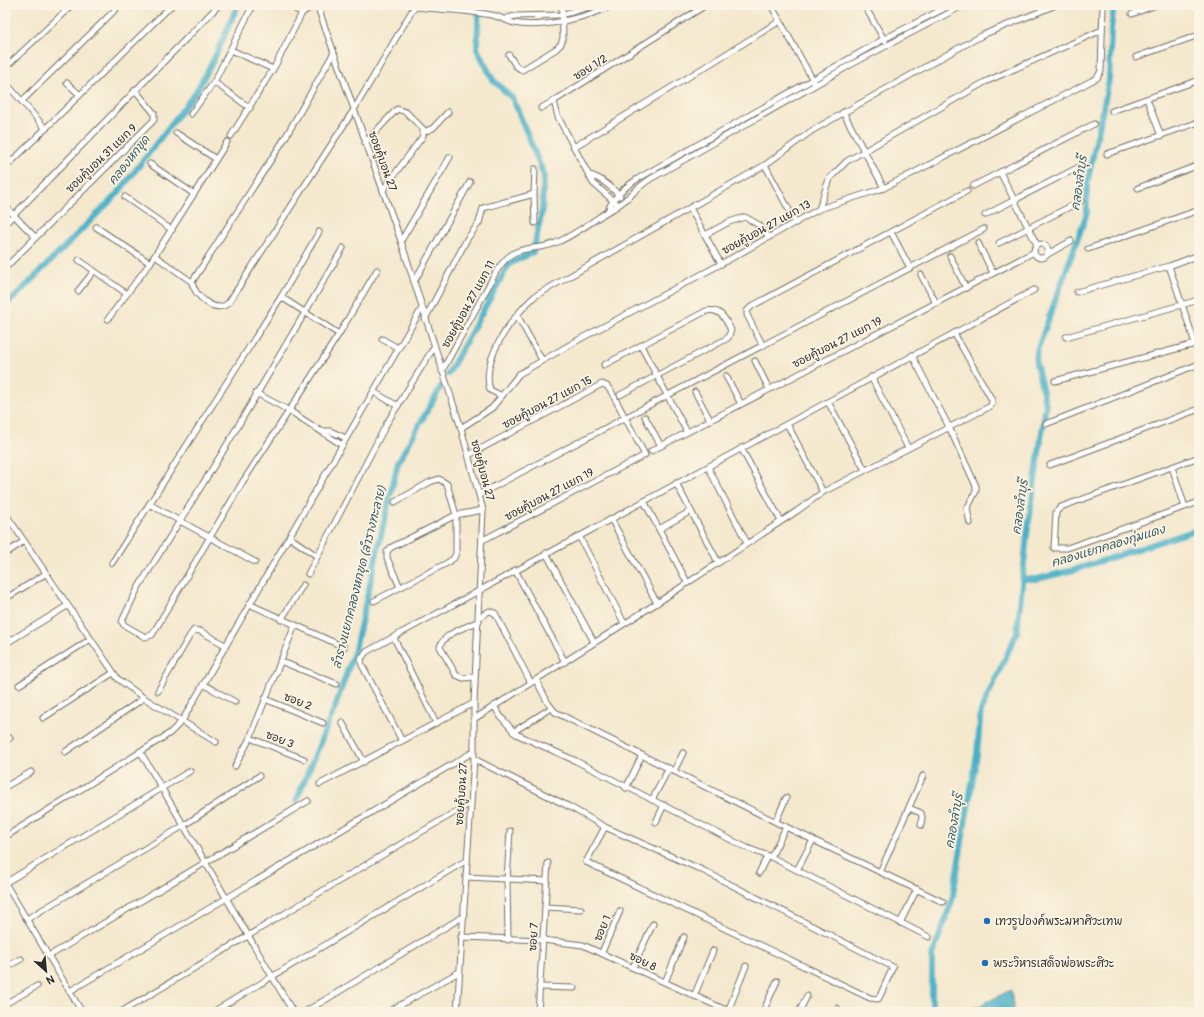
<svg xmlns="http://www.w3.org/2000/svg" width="1204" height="1017" viewBox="0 0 1204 1017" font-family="Pangolin,'Playpen Sans Thai',sans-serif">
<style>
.water{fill:#48b1c7;stroke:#3a6e79}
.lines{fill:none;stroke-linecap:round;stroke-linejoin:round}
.canal{stroke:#48b1c7;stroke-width:6}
.minor-casing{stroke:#716d64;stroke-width:7}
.minor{stroke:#fff;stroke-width:5}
.poi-dot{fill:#1f6fb2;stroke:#fcf5e5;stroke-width:1.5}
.labels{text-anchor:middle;stroke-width:3.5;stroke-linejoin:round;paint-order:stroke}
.street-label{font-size:11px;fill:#2b2b2b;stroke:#fcf5e5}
.poi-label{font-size:11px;fill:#2b2b2b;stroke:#fcf5e5;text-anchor:start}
.water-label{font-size:12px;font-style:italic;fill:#355a62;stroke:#fcf5e5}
</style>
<rect width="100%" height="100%" fill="#fcf5e5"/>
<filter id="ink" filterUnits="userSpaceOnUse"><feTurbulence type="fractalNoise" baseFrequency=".025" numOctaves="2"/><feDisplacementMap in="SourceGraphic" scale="8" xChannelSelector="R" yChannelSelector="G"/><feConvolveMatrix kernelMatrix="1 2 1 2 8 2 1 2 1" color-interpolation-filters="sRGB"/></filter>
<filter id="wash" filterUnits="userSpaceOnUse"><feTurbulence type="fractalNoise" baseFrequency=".012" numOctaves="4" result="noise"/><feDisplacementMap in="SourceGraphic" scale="16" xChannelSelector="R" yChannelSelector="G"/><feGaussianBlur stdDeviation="0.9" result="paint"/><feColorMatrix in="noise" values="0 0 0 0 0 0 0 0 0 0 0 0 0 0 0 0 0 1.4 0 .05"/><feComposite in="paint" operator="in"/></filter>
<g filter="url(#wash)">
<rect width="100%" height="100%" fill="#f4e8cd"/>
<path class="water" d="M 1011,990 L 1014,1012 L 966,1012 Z"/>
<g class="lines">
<g class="canal">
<path d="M 5,305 L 15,297 L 118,193 L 196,92 L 213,61 L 238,5"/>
<path d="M 448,374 L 509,264 L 533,252 L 542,211 L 544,175 L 513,99 L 493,80 L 477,49 L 479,5"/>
<path d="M 1022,579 L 1037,579 L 1074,570 L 1199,529"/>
<path d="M 296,801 L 335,707 L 355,649 L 398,462 L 442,385"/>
<path d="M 932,1012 L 932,956 L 952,901 L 977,754 L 981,710 L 1017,633 L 1027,535 L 1046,405 L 1036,363 L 1037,351 L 1087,213 L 1087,184 L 1109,80 L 1111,29 L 1114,5"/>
</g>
</g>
</g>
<g filter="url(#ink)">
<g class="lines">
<g class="minor-casing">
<g id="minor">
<path d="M 288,5 L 302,13"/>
<path d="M 317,5 L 401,241 L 461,428 L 483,510 L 474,703 L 474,759 L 457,1012"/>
<path d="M 771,5 L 814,82"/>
<path d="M 864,5 L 885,41"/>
<path d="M 318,9 L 325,5"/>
<path d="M 1132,14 L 1156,5"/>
<path d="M 507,18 L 516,16 L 561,15 L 595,5"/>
<path d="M 231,50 L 273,69"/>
<path d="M 333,54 L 285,138 L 192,282 C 194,296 217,316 229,302 L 355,108 L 413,9 L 417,7 C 442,10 467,10 491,15 C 499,16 506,21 514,23 C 541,29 589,17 613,5"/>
<path d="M 509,55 L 516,66 L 522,70 L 556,49 L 561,44 L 563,38 L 562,5"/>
<path d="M 1136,57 L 1199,35"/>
<path d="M 5,68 L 72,5"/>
<path d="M 5,82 L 46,129"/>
<path d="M 214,82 L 250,108"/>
<path d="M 67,83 L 80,95"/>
<path d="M 1147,99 L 1161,136"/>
<path d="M 22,101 L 120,5"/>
<path d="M 541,108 L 554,101"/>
<path d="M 1112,111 L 1199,80"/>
<path d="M 843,112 L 884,188"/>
<path d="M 191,114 L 214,82 L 253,5"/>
<path d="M 424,132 L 433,128 L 448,112"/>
<path d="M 176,133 L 216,159"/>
<path d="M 231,136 L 275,66 L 302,13 L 314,5"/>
<path d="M 365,143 L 397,109 L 406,112 L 423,129 L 423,136 L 383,190"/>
<path d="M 574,147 L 780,21"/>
<path d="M 1107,154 L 1199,122"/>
<path d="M 150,164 L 194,194"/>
<path d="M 765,165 L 796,223"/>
<path d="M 5,168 L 172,5"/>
<path d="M 1000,172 L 1037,245"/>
<path d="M 589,175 C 602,178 611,187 620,196"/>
<path d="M 973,186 L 1094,124"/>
<path d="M 1138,188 L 1199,165"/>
<path d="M 534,194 L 535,169"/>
<path d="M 125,197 L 172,230"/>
<path d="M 616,203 L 593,183 L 558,117 L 554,101 L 706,5"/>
<path d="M 5,206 L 35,237"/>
<path d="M 690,208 L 721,264"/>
<path d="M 819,209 L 829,179 L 847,161 L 985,82 L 1102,30"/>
<path d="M 608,211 C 612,197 628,185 639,178 L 884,39 L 951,5"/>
<path d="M 985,215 L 1085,164"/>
<path d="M 5,224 L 219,5"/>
<path d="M 96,227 L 150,263"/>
<path d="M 891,232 L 910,268"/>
<path d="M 705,235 L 729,222 L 745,217 L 759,225 L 769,237"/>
<path d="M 401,241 L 450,157"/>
<path d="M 978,243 L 993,273"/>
<path d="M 999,243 L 1081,201"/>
<circle cx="1041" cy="251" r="7"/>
<path d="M 343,248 L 222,453 L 138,588 L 123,619 L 122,622 L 124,625 L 145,637 L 152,635 L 242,483 L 339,334 L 377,270"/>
<path d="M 1088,249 L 1199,210"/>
<path d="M 1048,254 L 1071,241"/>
<path d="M 155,256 L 192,282"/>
<path d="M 950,256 L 966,288"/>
<path d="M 79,260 L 127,294"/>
<path d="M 1169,266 L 1195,343"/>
<path d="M 5,268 L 154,120 L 154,113 L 135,90"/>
<path d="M 921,275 L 936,303"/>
<path d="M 414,282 L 470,182"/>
<path d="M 78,291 L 94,271"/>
<path d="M 1077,292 L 1169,266 L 1199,255"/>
<path d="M 281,297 L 339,334"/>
<path d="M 517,315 L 542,360"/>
<path d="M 108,319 L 150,263 L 227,142"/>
<path d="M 425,319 L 467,239 L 479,223 L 483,208 L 534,194 L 535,223"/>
<path d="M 1066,337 L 1199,300"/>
<path d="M 382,339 L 398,348"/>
<path d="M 641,346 L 687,432"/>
<path d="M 763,346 L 747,315 L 747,311 L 752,306 L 967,191"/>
<path d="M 912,355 L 949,427 L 976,486 L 976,491 L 967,509 L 970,523"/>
<path d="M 755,361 L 769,389"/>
<path d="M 604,365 L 706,311 C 721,308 725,319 731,330 L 728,338 L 620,395"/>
<path d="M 442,371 L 496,272 C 517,238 533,255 560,241 C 577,233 593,221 608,211 C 623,206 637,186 652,178 L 852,64 L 964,5"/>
<path d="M 726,376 L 741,404"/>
<path d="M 871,377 L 908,448"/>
<path d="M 1055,381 L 1199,343"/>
<path d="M 374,392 L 398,406"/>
<path d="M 695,392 L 710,420"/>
<path d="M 256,393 L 290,411 L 342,445"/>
<path d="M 502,396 L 490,390 C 480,359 513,316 535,296 L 765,165 L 813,130 L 957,49 L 985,34 L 1056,5"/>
<path d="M 828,402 L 865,470"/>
<path d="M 645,417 L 661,446"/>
<path d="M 787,424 L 823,492"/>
<path d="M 1046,424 L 1199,364"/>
<path d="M 461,428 L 492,408 L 519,374 L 580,339 L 721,264 L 819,209 L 884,188 L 1097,78 L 1101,71 L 1103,5"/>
<path d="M 322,431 L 330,431 L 346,438"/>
<path d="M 741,448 L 781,521"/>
<path d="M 651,451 L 1034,252"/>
<path d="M 469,455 L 602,384 L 607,386 L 612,393 L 645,455 L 483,540"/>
<path d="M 1199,457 L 1061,507 L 1056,512 L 1054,548 L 1067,548 L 1199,502"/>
<path d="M 1050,465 L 1199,409"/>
<path d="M 708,467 L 747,543"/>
<path d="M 1172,467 L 1185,507"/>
<path d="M 676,483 L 718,562"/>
<path d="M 480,494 L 984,229"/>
<path d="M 644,501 L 687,582"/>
<path d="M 149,504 L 255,562"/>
<path d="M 5,513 L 118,679 L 144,698 L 216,742"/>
<path d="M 611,519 L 657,603"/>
<path d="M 659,529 L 691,511"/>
<path d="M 579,536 L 624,623"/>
<path d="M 289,537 L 317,556"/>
<path d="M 546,553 L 594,642"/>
<path d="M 5,554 L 24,541"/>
<path d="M 112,563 L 281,297 L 319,232"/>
<path d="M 515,570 L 565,662"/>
<path d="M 308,574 L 387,423 L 434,347"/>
<path d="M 400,587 L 387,558 L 387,552 L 390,548 L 456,515 L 483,510"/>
<path d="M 5,599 L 45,574"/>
<path d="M 374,601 L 447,563 L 454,558 L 456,553 L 456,515 L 447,484 L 439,479 L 430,482 L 395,502"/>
<path d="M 249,604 L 344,647"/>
<path d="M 479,618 L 489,611 L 495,613 L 531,683"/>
<path d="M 281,620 L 303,585"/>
<path d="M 394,638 L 436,723"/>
<path d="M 5,644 L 67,606"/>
<path d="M 280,661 L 337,684"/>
<path d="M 475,677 L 463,678 L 456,675 L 440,647 C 443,633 467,627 479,621"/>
<path d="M 536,680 L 548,703 L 555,712 L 786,827 L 943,902"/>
<path d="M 203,684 L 235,702"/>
<path d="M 19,685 L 89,640"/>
<path d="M 158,691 L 189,637 L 194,630 L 200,631 L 225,645"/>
<path d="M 265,699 L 323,723"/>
<path d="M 494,706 L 501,717 L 516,734 L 576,761 L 747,848 L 771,857 L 929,937"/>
<path d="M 43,718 L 113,673"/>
<path d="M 474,719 L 657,603 L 797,511 L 823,492 L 989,407 L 992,404 L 992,400 L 954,333"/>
<path d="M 342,722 L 364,762"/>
<path d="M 513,732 L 551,708"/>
<path d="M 250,738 L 304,759"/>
<path d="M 5,741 L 10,738"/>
<path d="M 402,741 L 362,665 L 361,659 L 366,652 L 1034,290"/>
<path d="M 140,751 L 293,1012"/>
<path d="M 65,752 L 144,698"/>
<path d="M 474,759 L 570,807 L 605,827 L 702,870 L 893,967 L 880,996 L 878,999 L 870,998 L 586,862 L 605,827"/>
<path d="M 235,766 L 250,738 L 295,625"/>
<path d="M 674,771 L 683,753"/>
<path d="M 320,784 L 474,703"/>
<path d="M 5,787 L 31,772"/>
<path d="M 626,788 L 642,755"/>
<path d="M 652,800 L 669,768"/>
<path d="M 909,808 L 921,813 L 922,817 L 921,825"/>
<path d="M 776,821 L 786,798"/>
<path d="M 656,822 L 664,805"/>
<path d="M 5,837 L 161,739 L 170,733 L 182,721 L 422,308"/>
<path d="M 771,857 L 786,827"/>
<path d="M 797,870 L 813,840"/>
<path d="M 880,872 L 923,776"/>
<path d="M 759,873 L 767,856"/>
<path d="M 466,877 L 547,881"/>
<path d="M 5,883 L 190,771"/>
<path d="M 5,883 L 82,1012"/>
<path d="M 545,907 L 581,909"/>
<path d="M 27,919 L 183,826 L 259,776"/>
<path d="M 900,923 L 917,889"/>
<path d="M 461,937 L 543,940 L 583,945 L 730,1012"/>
<path d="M 508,940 L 507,880 L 510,831"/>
<path d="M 602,952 L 620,911"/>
<path d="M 49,956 L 308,801"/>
<path d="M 633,967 L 653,924"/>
<path d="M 5,968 L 21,959"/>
<path d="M 665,982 L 684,937"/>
<path d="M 539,987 L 574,988"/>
<path d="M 70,991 L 473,752"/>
<path d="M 694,996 L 713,951"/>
<path d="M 5,1004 L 37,986"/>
<path d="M 728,1011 L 746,966"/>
<path d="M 121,1012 C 237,943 352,872 469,804"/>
<path d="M 213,1012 L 467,860"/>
<path d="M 305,1012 L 464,916"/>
<path d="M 388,1012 L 459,972"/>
<path d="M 538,1012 L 548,863"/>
<path d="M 763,1012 L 777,981"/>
<path d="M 799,1012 L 807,996"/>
<path d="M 835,1012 L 837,1008"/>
</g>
</g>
<use href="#minor" class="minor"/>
</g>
</g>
<g class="poi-dot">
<circle cx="987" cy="921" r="4"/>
<circle cx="985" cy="963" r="4"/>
</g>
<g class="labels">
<g class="street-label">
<text transform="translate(590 67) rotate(-32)" y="4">ซอย 1/2</text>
<text transform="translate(101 158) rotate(-44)" y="4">ซอยคู้บอน 31 แยก 9</text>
<text transform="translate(383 161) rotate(70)" y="4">ซอยคู้บอน 27</text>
<text transform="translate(766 227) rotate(-29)" y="4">ซอยคู้บอน 27 แยก 13</text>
<text transform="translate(468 304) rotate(-61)" y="4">ซอยคู้บอน 27 แยก 11</text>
<text transform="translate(837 342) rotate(-27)" y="4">ซอยคู้บอน 27 แยก 19</text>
<text transform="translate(547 402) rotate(-28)" y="4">ซอยคู้บอน 27 แยก 15</text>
<text transform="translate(483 470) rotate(75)" y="4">ซอยคู้บอน 27</text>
<text transform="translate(549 494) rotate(-28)" y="4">ซอยคู้บอน 27 แยก 19</text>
<text transform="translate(298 701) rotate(22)" y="4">ซอย 2</text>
<text transform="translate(280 739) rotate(22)" y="4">ซอย 3</text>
<text transform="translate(461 794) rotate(-86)" y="4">ซอยคู้บอน 27</text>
<text transform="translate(602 928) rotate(-66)" y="4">ซอย 1</text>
<text transform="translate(533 937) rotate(-86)" y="4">ซอย 7</text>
<text transform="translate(643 961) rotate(26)" y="4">ซอย 8</text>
</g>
<g class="poi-label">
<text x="995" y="925">เทวรูปองค์พระมหาศิวะเทพ</text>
<text x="993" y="967">พระวิหารเสด็จพ่อพระศิวะ</text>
</g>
<g class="water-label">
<text transform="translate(129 160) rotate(-52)" y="4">คลองหกขุด</text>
<text transform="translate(1079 183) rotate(-82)" y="4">คลองลำบุรี</text>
<text transform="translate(1020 507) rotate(-82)" y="4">คลองลำบุรี</text>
<text transform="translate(1108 546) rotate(-17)" y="4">คลองแยกคลองกุ่มแดง</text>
<text transform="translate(359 577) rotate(-76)" y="4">ลำรางแยกคลองหกขุด (ลำรางทะลาย)</text>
<text transform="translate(954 821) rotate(-80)" y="4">คลองลำบุรี</text>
</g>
</g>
<rect width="1204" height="1017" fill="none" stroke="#fcf5e5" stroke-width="20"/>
<g transform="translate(46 971) rotate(153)" stroke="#fcf5e5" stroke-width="3" paint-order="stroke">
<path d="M0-3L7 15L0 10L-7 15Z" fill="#2b2b2b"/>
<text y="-6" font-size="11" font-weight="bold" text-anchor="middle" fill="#2b2b2b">N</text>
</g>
</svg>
